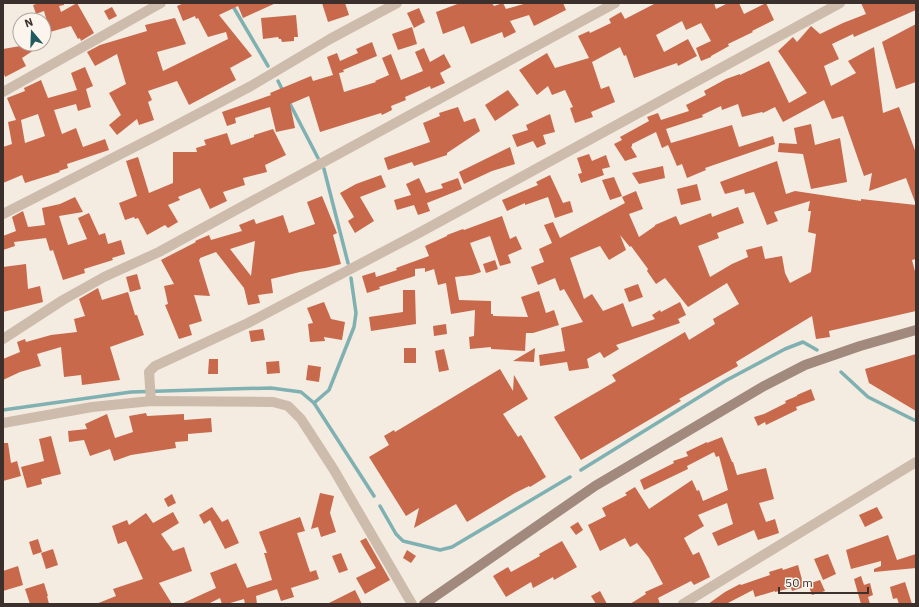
<svg xmlns="http://www.w3.org/2000/svg" width="919" height="607" viewBox="0 0 919 607" font-family="'IBM Plex Sans',sans-serif">
<style>
.lines{fill:none;stroke-linecap:round;stroke-linejoin:round}
.stream{stroke:#7fb0b2;stroke-width:3.5}
.building{fill:#c8694b;fill-rule:evenodd}
.street{stroke:#cdbbac;stroke-width:10}
.secondary{stroke:#a18a7d;stroke-width:10}
</style>
<rect width="100%" height="100%" fill="#f4ebe1"/>
<g class="lines">
<g class="stream">
<path d="M 231,3 L 268,66"/>
<path d="M 278,81 L 283,91"/>
<path d="M 288,100 L 318,158"/>
<path d="M 324,169 L 348,263"/>
<path d="M 841,372 L 868,397 L 916,421"/>
<path d="M 314,403 L 329,390 L 354,327 L 356,313 L 351,278"/>
<path d="M 3,410 L 131,392 L 228,389 L 271,388 L 301,392 L 314,403 L 374,496"/>
<path d="M 581,470 L 725,381 L 785,349 L 803,342 L 817,350"/>
<path d="M 380,506 L 396,534 L 403,541 L 440,550 L 452,547 L 570,477"/>
</g>
</g>
<g class="building">
<path d="M 39,3 L 64,3 L 64,5 L 59,6 L 61,12 L 77,3 L 94,33 L 81,41 L 80,38 L 78,39 L 71,26 L 50,32 L 44,11 L 36,14 L 33,5 Z"/>
<path d="M 184,3 L 276,3 L 243,18 L 238,6 L 219,15 L 252,56 L 230,68 L 236,80 L 189,105 L 177,81 L 148,91 L 152,100 L 148,102 L 154,120 L 139,125 L 137,119 L 117,135 L 109,125 L 121,115 L 109,93 L 126,84 L 117,54 L 95,66 L 87,52 L 100,45 L 147,31 L 145,25 L 175,18 L 186,44 L 157,52 L 163,71 L 228,39 L 226,32 L 208,37 L 198,18 L 196,19 L 195,16 L 183,21 L 177,6 Z"/>
<path d="M 322,3 L 345,3 L 349,15 L 328,22 Z"/>
<path d="M 460,3 L 492,3 L 494,6 L 503,3 L 506,9 L 527,3 L 563,3 L 566,10 L 534,26 L 529,15 L 510,21 L 516,32 L 504,38 L 502,32 L 471,44 L 464,26 L 443,34 L 436,12 Z"/>
<path d="M 656,3 L 714,3 L 716,9 L 728,3 L 739,3 L 744,14 L 766,3 L 774,20 L 752,31 L 753,32 L 728,44 L 729,46 L 711,56 L 711,57 L 701,61 L 696,48 L 711,41 L 701,23 L 686,30 L 682,21 L 656,35 L 664,52 L 688,39 L 697,56 L 678,66 L 677,63 L 634,78 L 626,55 L 624,56 L 620,47 L 592,62 L 601,89 L 609,86 L 615,102 L 591,112 L 593,117 L 575,123 L 570,108 L 573,107 L 565,90 L 552,95 L 548,86 L 537,95 L 519,70 L 547,53 L 555,68 L 589,58 L 578,36 L 589,31 L 590,33 L 611,23 L 609,19 L 621,12 L 625,19 Z"/>
<path d="M 861,3 L 916,3 L 916,10 L 854,37 L 853,34 L 832,44 L 839,59 L 824,66 L 831,86 L 856,73 L 848,61 L 874,47 L 883,113 L 899,107 L 916,153 L 916,202 L 915,202 L 906,178 L 869,191 L 872,173 L 864,176 L 843,116 L 832,119 L 824,100 L 783,122 L 775,107 L 763,113 L 762,112 L 742,117 L 738,104 L 722,110 L 721,106 L 702,115 L 703,117 L 666,129 L 671,143 L 732,125 L 739,147 L 773,136 L 775,144 L 705,168 L 706,170 L 687,178 L 682,164 L 677,166 L 668,145 L 662,148 L 656,132 L 632,144 L 632,146 L 631,147 L 637,157 L 625,161 L 614,144 L 622,140 L 620,137 L 649,121 L 647,117 L 658,113 L 661,120 L 689,111 L 686,105 L 706,95 L 704,91 L 726,79 L 740,74 L 740,75 L 769,61 L 789,103 L 807,93 L 778,51 L 793,37 L 797,42 L 811,26 L 820,34 L 843,23 L 866,14 Z"/>
<path d="M 112,7 L 117,16 L 109,20 L 104,11 Z"/>
<path d="M 419,8 L 425,22 L 414,28 L 407,13 Z"/>
<path d="M 296,15 L 298,37 L 294,37 L 294,41 L 282,42 L 281,39 L 279,39 L 278,37 L 263,39 L 261,18 Z"/>
<path d="M 916,24 L 916,82 L 896,89 L 882,42 Z"/>
<path d="M 412,27 L 417,44 L 398,50 L 392,34 Z"/>
<path d="M 372,42 L 377,56 L 343,70 L 344,72 L 339,73 L 344,92 L 376,82 L 375,81 L 389,75 L 382,58 L 391,54 L 401,80 L 423,71 L 415,52 L 424,48 L 430,62 L 444,54 L 451,67 L 440,73 L 445,83 L 431,89 L 430,86 L 405,97 L 406,100 L 391,106 L 392,110 L 382,115 L 381,113 L 320,132 L 309,96 L 290,104 L 295,128 L 276,132 L 270,107 L 235,118 L 236,123 L 227,126 L 222,112 L 271,95 L 270,93 L 311,76 L 313,81 L 333,75 L 327,57 L 337,53 L 340,61 L 358,53 L 356,49 Z"/>
<path d="M 32,44 L 43,44 L 22,58 L 26,66 L 5,77 L 3,71 L 3,49 Z"/>
<path d="M 85,67 L 93,86 L 86,89 L 91,107 L 78,111 L 76,104 L 54,110 L 62,134 L 76,128 L 83,147 L 105,139 L 109,150 L 67,164 L 68,168 L 59,171 L 60,172 L 25,183 L 22,175 L 3,183 L 3,147 L 12,144 L 8,122 L 16,120 L 7,98 L 25,91 L 24,88 L 41,80 L 48,98 L 77,90 L 71,73 ZM 38,114 L 45,136 L 25,143 L 21,120 Z"/>
<path d="M 508,90 L 519,105 L 495,121 L 485,105 Z"/>
<path d="M 458,107 L 464,122 L 475,118 L 480,131 L 447,153 L 447,155 L 414,166 L 412,162 L 388,170 L 384,158 L 430,142 L 423,123 L 440,116 L 439,113 Z"/>
<path d="M 550,114 L 555,132 L 543,135 L 546,144 L 537,148 L 533,141 L 517,147 L 512,135 L 528,130 L 526,125 Z"/>
<path d="M 811,124 L 815,145 L 840,138 L 847,182 L 811,189 L 803,154 L 778,152 L 779,143 L 797,144 L 794,128 Z"/>
<path d="M 273,129 L 286,155 L 265,165 L 267,172 L 243,178 L 245,185 L 223,192 L 227,201 L 210,209 L 200,188 L 178,197 L 180,200 L 168,205 L 178,222 L 168,228 L 165,225 L 147,235 L 138,218 L 135,219 L 134,217 L 125,220 L 119,203 L 137,196 L 126,161 L 138,157 L 149,193 L 173,183 L 173,152 L 197,152 L 196,148 L 206,145 L 204,140 L 227,133 L 231,145 L 254,137 L 254,135 Z"/>
<path d="M 510,147 L 515,164 L 492,171 L 464,184 L 459,172 Z"/>
<path d="M 589,154 L 592,161 L 606,155 L 610,167 L 602,169 L 604,175 L 581,183 L 578,174 L 582,173 L 577,158 Z"/>
<path d="M 777,161 L 786,194 L 795,191 L 861,201 L 861,199 L 916,205 L 916,259 L 912,260 L 916,275 L 916,311 L 829,331 L 830,337 L 816,339 L 812,316 L 736,362 L 738,366 L 679,399 L 681,401 L 581,460 L 554,417 L 616,381 L 612,375 L 685,332 L 689,340 L 715,324 L 713,319 L 739,304 L 727,283 L 688,307 L 665,278 L 656,284 L 647,271 L 648,269 L 631,246 L 630,247 L 620,235 L 626,250 L 609,260 L 600,246 L 570,258 L 584,299 L 592,294 L 603,311 L 623,303 L 632,327 L 655,319 L 652,315 L 660,310 L 661,312 L 680,302 L 686,315 L 678,319 L 680,323 L 616,345 L 619,349 L 604,358 L 600,352 L 587,359 L 589,368 L 569,371 L 567,362 L 540,366 L 539,355 L 565,351 L 561,328 L 583,322 L 564,289 L 560,291 L 555,278 L 538,285 L 531,267 L 544,262 L 539,249 L 552,243 L 544,225 L 553,222 L 560,238 L 625,203 L 622,197 L 636,191 L 643,209 L 629,214 L 639,237 L 655,226 L 655,225 L 676,216 L 680,225 L 711,213 L 712,217 L 738,207 L 744,223 L 717,233 L 719,238 L 698,246 L 710,277 L 732,264 L 748,257 L 746,250 L 762,246 L 765,259 L 782,256 L 785,273 L 790,283 L 811,272 L 816,234 L 808,232 L 811,211 L 808,211 L 810,201 L 774,212 L 778,221 L 767,225 L 754,192 L 745,194 L 744,189 L 725,194 L 720,182 Z"/>
<path d="M 663,166 L 665,178 L 639,184 L 632,173 Z"/>
<path d="M 381,175 L 386,187 L 360,197 L 374,221 L 355,233 L 348,221 L 354,217 L 340,193 L 356,184 Z"/>
<path d="M 550,175 L 563,203 L 570,201 L 573,212 L 555,218 L 548,197 L 525,205 L 525,203 L 507,211 L 502,200 L 538,185 L 536,182 Z"/>
<path d="M 614,177 L 622,196 L 610,200 L 602,180 Z"/>
<path d="M 419,178 L 426,193 L 443,188 L 441,184 L 458,178 L 462,189 L 427,203 L 430,211 L 418,215 L 414,205 L 397,210 L 394,200 L 411,195 L 406,184 Z"/>
<path d="M 697,184 L 701,200 L 681,205 L 677,189 Z"/>
<path d="M 322,196 L 337,233 L 333,235 L 341,264 L 325,268 L 300,272 L 271,279 L 273,293 L 258,295 L 260,303 L 248,305 L 244,288 L 216,252 L 200,258 L 200,259 L 199,260 L 210,296 L 194,295 L 202,321 L 189,325 L 192,335 L 179,339 L 165,305 L 168,304 L 164,286 L 174,284 L 161,260 L 196,242 L 195,241 L 209,235 L 211,240 L 242,231 L 239,225 L 254,219 L 256,224 L 283,215 L 289,233 L 315,224 L 307,202 ZM 255,241 L 251,276 L 230,249 Z"/>
<path d="M 75,197 L 83,212 L 59,216 L 68,245 L 87,239 L 78,218 L 89,213 L 99,235 L 105,233 L 108,244 L 121,240 L 125,254 L 112,258 L 113,260 L 84,269 L 85,273 L 63,280 L 53,250 L 50,251 L 46,238 L 14,242 L 15,246 L 3,250 L 3,236 L 16,231 L 12,217 L 23,211 L 28,227 L 45,225 L 42,208 L 60,204 Z"/>
<path d="M 502,216 L 510,239 L 516,236 L 522,249 L 508,255 L 511,263 L 500,266 L 490,236 L 470,243 L 481,272 L 472,275 L 455,277 L 459,300 L 491,301 L 491,314 L 493,314 L 493,316 L 528,317 L 521,297 L 539,291 L 546,313 L 554,310 L 559,325 L 533,333 L 526,333 L 525,351 L 491,349 L 491,347 L 470,349 L 469,337 L 474,336 L 475,310 L 451,314 L 446,283 L 438,285 L 434,269 L 425,272 L 425,268 L 415,269 L 415,276 L 379,287 L 380,289 L 367,293 L 362,276 L 375,272 L 376,277 L 397,270 L 396,268 L 429,256 L 425,246 L 447,236 L 447,235 L 463,229 L 464,230 Z"/>
<path d="M 495,260 L 498,269 L 486,273 L 483,264 Z"/>
<path d="M 26,264 L 28,289 L 40,286 L 43,302 L 3,312 L 3,267 Z"/>
<path d="M 137,274 L 141,289 L 130,292 L 126,277 Z"/>
<path d="M 638,284 L 643,297 L 629,302 L 624,289 Z"/>
<path d="M 98,288 L 102,300 L 128,292 L 135,315 L 137,315 L 144,335 L 110,347 L 120,380 L 82,385 L 81,375 L 64,377 L 61,347 L 37,354 L 41,366 L 20,372 L 3,380 L 3,359 L 20,352 L 17,342 L 25,339 L 26,342 L 51,335 L 77,332 L 74,319 L 85,316 L 79,299 Z"/>
<path d="M 403,290 L 415,290 L 416,324 L 371,331 L 369,317 L 403,312 Z"/>
<path d="M 324,302 L 331,319 L 345,322 L 342,340 L 324,337 L 325,341 L 310,342 L 308,324 L 313,323 L 307,308 Z"/>
<path d="M 446,324 L 447,334 L 434,336 L 433,326 Z"/>
<path d="M 263,329 L 265,340 L 251,342 L 249,331 Z"/>
<rect x="404" y="348" width="12" height="15"/>
<path d="M 535,348 L 534,362 L 513,361 Z"/>
<path d="M 444,349 L 449,370 L 439,372 L 435,351 Z"/>
<path d="M 916,354 L 916,411 L 869,383 L 865,369 Z"/>
<path d="M 209,359 L 218,359 L 218,374 L 208,374 Z"/>
<path d="M 279,361 L 280,373 L 267,374 L 266,362 Z"/>
<path d="M 308,365 L 321,367 L 319,382 L 306,380 Z"/>
<path d="M 500,369 L 513,391 L 514,375 L 528,399 L 503,414 L 518,437 L 521,435 L 546,477 L 530,487 L 529,486 L 515,493 L 467,522 L 456,504 L 414,528 L 419,508 L 406,516 L 369,457 L 389,445 L 384,436 L 394,430 L 395,432 Z"/>
<path d="M 811,389 L 815,400 L 796,407 L 797,410 L 766,425 L 765,422 L 758,426 L 754,417 L 764,414 L 786,403 L 785,401 L 797,396 L 797,395 Z"/>
<path d="M 146,413 L 147,416 L 184,414 L 184,420 L 211,418 L 212,432 L 188,434 L 188,441 L 175,442 L 176,448 L 131,455 L 114,461 L 110,449 L 90,456 L 84,440 L 69,442 L 68,431 L 87,429 L 85,424 L 107,414 L 115,438 L 133,432 L 129,416 Z"/>
<path d="M 51,436 L 61,474 L 41,479 L 42,484 L 27,488 L 21,467 L 44,461 L 39,439 Z"/>
<path d="M 722,437 L 732,462 L 733,462 L 737,475 L 766,468 L 774,499 L 759,503 L 766,522 L 775,519 L 779,533 L 758,540 L 754,530 L 718,546 L 712,533 L 733,524 L 727,503 L 698,515 L 704,526 L 684,538 L 693,555 L 699,552 L 710,577 L 694,585 L 691,581 L 658,598 L 660,604 L 630,604 L 646,594 L 645,592 L 663,584 L 649,558 L 637,543 L 630,547 L 625,538 L 600,551 L 588,525 L 606,516 L 602,508 L 627,495 L 625,493 L 635,487 L 649,509 L 692,480 L 697,491 L 699,490 L 703,501 L 728,490 L 719,456 L 716,457 L 714,452 L 687,466 L 688,469 L 644,490 L 640,480 L 674,463 L 673,461 L 688,456 L 686,452 L 707,442 L 707,443 Z"/>
<path d="M 3,443 L 8,443 L 11,463 L 17,461 L 21,476 L 3,481 Z"/>
<path d="M 320,493 L 334,496 L 330,513 L 336,532 L 321,537 L 318,527 L 311,529 Z"/>
<path d="M 172,494 L 176,503 L 168,507 L 164,499 Z"/>
<path d="M 212,507 L 222,522 L 228,519 L 239,543 L 225,549 L 210,520 L 204,524 L 199,515 Z"/>
<path d="M 877,507 L 883,518 L 865,527 L 859,515 Z"/>
<path d="M 173,512 L 179,523 L 161,534 L 173,551 L 184,547 L 192,571 L 159,583 L 172,604 L 96,604 L 116,596 L 113,589 L 143,579 L 126,541 L 118,544 L 112,526 L 127,520 L 129,525 L 146,513 L 153,523 Z"/>
<path d="M 300,517 L 305,531 L 297,533 L 310,572 L 316,570 L 319,579 L 291,588 L 294,597 L 281,601 L 277,589 L 256,596 L 257,604 L 245,604 L 244,599 L 227,604 L 222,604 L 220,598 L 208,604 L 181,604 L 216,588 L 210,573 L 236,563 L 247,588 L 272,580 L 264,553 L 267,553 L 259,532 Z"/>
<path d="M 578,522 L 583,530 L 576,535 L 570,527 Z"/>
<path d="M 888,535 L 897,560 L 916,554 L 916,568 L 874,572 L 874,569 L 881,566 L 881,561 L 851,569 L 846,550 Z"/>
<path d="M 366,538 L 390,580 L 365,594 L 356,578 L 376,568 L 360,541 Z"/>
<path d="M 38,539 L 42,552 L 33,555 L 29,542 Z"/>
<path d="M 562,541 L 577,567 L 554,580 L 553,577 L 533,588 L 531,582 L 506,597 L 493,576 L 508,567 L 511,572 L 540,556 L 539,554 Z"/>
<path d="M 53,549 L 58,565 L 46,569 L 41,553 Z"/>
<path d="M 407,550 L 416,556 L 411,563 L 403,558 Z"/>
<path d="M 341,553 L 348,570 L 339,573 L 332,556 Z"/>
<path d="M 828,554 L 836,574 L 823,580 L 814,559 Z"/>
<path d="M 798,565 L 804,587 L 792,591 L 791,588 L 775,592 L 775,591 L 755,597 L 753,590 L 726,604 L 708,604 L 725,592 L 740,584 L 741,585 L 770,575 L 769,572 L 782,568 L 783,570 Z"/>
<path d="M 18,566 L 23,585 L 3,591 L 3,571 Z"/>
<path d="M 861,576 L 864,585 L 870,583 L 873,595 L 868,597 L 870,604 L 861,604 L 854,579 Z"/>
<path d="M 820,580 L 825,591 L 812,595 L 808,584 Z"/>
<path d="M 905,582 L 912,604 L 899,604 L 897,598 L 893,599 L 890,587 Z"/>
<path d="M 44,583 L 48,596 L 47,596 L 49,604 L 30,604 L 25,589 Z"/>
<path d="M 355,590 L 362,604 L 327,604 Z"/>
<path d="M 600,591 L 607,604 L 596,604 L 591,596 Z"/>
</g>
<g class="lines">
<g class="street">
<path d="M 3,92 L 161,3"/>
<path d="M 3,214 L 156,136 L 251,86 L 330,39 L 397,3"/>
<path d="M 3,339 L 63,300 L 104,277 L 159,252 L 615,3"/>
<path d="M 151,401 L 149,372 L 155,366 L 248,323 L 417,234 L 840,3"/>
<path d="M 3,423 L 92,407 L 151,401 L 273,402 L 288,406 L 301,419 L 334,470 L 412,604"/>
<path d="M 683,604 L 916,462"/>
</g>
<path class="secondary" d="M 424,604 L 595,486 L 764,386 L 805,365 L 860,346 L 916,330"/>
</g>
<rect width="919" height="607" fill="none" stroke="#3b302b" stroke-width="8"/>
<g transform="translate(32 32) rotate(341)"><circle r="19" fill="#fbf5ee" stroke="#aea6a0"/>
<path d="M0-3L7 15L0 10L-7 15Z" fill="#1f5a5e"/>
<text y="-6" font-size="11" font-weight="bold" text-anchor="middle" fill="#3b302b">N</text>
</g>
<path d="M779 587v6h89v-6" fill="none" stroke="#3b302b" stroke-width="2"/>
<text x="785" y="587" font-size="12" fill="#3b302b" stroke="#fbf5ee" stroke-width="3" paint-order="stroke">50 m</text>
</svg>
